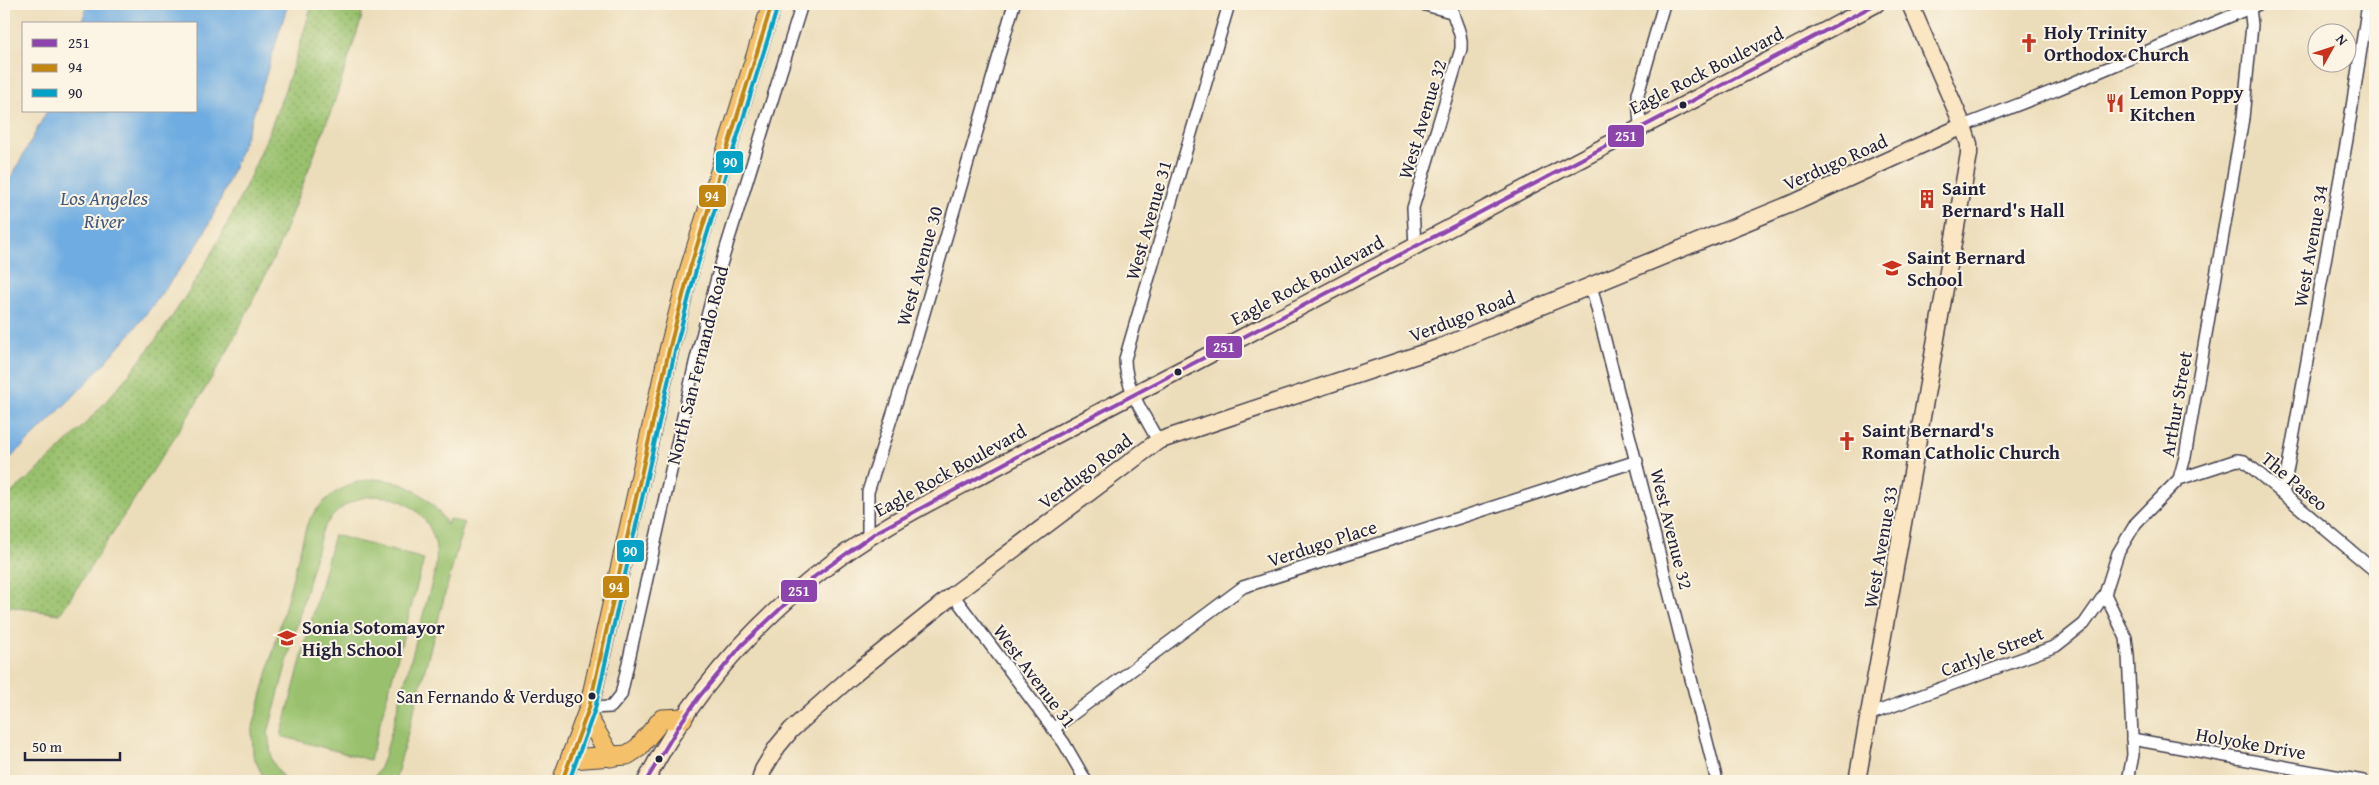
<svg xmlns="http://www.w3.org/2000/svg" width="2379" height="785" viewBox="0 0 2379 785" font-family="'Gentium Book Plus',serif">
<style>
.park{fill:url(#park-dots);stroke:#5e7254}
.pitch{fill:#99c16d;stroke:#5e7254}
.water{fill:#6eace1;stroke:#48678e}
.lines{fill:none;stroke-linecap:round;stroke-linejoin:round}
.street-casing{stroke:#403e4e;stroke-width:14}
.secondary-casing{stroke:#403e4e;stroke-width:19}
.primary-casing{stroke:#403e4e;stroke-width:21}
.street{stroke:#fff;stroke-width:11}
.secondary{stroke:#fbe6c3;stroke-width:16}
.primary{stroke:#f4c16a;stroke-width:19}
.bus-1-casing{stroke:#fcf5e5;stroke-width:8}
.bus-2-casing{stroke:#fcf5e5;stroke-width:8}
.bus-3-casing{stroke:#fcf5e5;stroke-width:8}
.bus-1{stroke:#8e44ad;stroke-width:4}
.bus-2{stroke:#c2850f;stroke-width:4}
.bus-3{stroke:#02a2c7;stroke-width:4}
.bus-dot{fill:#22223b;stroke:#fcf5e5;stroke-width:2}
.labels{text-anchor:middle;stroke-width:4;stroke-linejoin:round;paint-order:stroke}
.bus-label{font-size:18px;fill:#22223b;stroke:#fcf5e5;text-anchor:end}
.poi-label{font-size:19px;font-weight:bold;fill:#22223b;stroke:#fcf5e5;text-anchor:start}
.street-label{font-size:19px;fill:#22223b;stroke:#fcf5e5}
.water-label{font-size:20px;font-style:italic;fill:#40597d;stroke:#fcf5e5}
.line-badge{stroke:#fcf5e5;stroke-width:2}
.badge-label{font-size:14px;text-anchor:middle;font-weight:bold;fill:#fff}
</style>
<defs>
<pattern id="park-dots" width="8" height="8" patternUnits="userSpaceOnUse" patternTransform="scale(1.25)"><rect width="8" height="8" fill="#99c16d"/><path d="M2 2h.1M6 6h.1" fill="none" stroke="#7c9c5b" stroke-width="1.8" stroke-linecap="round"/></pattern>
</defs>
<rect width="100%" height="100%" fill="#fcf5e5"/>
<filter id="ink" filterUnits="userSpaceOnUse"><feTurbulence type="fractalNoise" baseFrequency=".02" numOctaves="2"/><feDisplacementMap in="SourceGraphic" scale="10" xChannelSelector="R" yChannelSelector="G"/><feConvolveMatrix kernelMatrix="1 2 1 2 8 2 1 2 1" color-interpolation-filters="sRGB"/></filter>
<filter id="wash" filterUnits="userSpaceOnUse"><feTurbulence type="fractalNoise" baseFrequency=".0096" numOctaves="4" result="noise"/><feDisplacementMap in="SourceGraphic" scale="20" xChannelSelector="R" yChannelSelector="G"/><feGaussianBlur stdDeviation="1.12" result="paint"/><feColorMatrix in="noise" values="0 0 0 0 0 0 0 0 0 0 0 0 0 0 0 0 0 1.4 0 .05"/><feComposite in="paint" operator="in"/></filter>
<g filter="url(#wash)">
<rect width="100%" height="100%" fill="#ecddba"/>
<path class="park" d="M 312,4 L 363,4 L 361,20 L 333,106 L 277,251 L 247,312 L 226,354 L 194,407 L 60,614 L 4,606 L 4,499 C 167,365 255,205 312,4 Z"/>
<g class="pitch">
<path d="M 373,479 C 406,480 431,496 447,525 L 449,519 L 464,523 L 395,781 L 371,781 L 378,772 L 385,755 L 435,571 C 449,499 358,466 322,531 L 268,733 L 272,761 L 285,781 L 265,781 L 253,755 L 252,731 L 307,524 C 322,498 343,483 373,479 Z"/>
<path d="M 334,535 L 424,559 L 370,760 L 281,736 Z"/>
</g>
<path class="water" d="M 88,4 L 288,4 C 263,83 241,165 201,239 C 193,253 182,266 172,279 C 124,348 65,406 4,464 L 4,191 L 47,111 L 196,111 L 196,24 L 81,24 Z"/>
</g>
<g filter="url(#ink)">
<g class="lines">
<g class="street-casing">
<g id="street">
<path d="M 1422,4 L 1451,12"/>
<path d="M 1640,126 L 1638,94 L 1664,4"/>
<path d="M 1963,126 L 2056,90 L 2259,4"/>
<path d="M 1415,245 L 1413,208 L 1461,49 C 1463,29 1451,20 1452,4"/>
<path d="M 1591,285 L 1717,781"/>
<path d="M 1158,441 C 1145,416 1125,388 1125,359 L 1229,4"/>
<path d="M 2179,479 L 2237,460 L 2244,461 L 2375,571"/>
<path d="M 2283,494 L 2347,139 L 2368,4"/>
<path d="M 868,538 L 868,492 L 917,337 L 1014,4"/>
<path d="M 953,595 L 1064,743 L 1086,781"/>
<path d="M 589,708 L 611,707 L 621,695 L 695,363 L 718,274 L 802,4"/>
<path d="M 1871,714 L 2056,646 L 2084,624 L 2105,594"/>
<path d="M 1053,729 L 1243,587 L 1637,461"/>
<path d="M 2132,739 L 2363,781"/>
<path d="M 2128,781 L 2133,755 L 2128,655 L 2126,638 L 2105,594 L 2118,553 L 2136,523 L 2179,479 L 2185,457 L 2243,118 L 2252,25 L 2250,7"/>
</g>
</g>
<g class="secondary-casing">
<g id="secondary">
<path d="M 646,781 C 686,702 746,633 814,577 C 866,534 926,504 985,473 C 1052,437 1120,401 1188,366 C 1417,245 1647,124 1876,4"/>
<path d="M 760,781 L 763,770 L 777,747 L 791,730 L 852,676 L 953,595 L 1158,441 L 1441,347 L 1798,201 L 1963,126"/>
<path d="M 1857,781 L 1969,154 L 1969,144 L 1963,126 L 1910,4"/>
</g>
</g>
<g class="primary-casing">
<g id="primary">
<path d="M 587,716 L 611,757"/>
<path d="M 571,759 L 627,755 L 638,748 L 662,719 L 683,718"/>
<path d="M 562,781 L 589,708 L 669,350 L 690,268 L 772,4"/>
</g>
</g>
<use href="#street" class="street"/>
<use href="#secondary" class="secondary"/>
<use href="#primary" class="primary"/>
<g class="bus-1-casing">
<path id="bus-1" d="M 646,781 L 680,724 L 699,697 L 742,645 L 814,577 L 875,533 L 1061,433 L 1876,4"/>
</g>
<g class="bus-2-casing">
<path id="bus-2" d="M 562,781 L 589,708 L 669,350 L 690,268 L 772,4"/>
</g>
<g class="bus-3-casing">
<path id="bus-3" d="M 569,781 L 595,709 L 675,351 L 696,270 L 778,6"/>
</g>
<use href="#bus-1" class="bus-1"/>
<use href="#bus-2" class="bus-2"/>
<use href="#bus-3" class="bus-3"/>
</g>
</g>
<defs>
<g id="church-bare" transform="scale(1.5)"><path d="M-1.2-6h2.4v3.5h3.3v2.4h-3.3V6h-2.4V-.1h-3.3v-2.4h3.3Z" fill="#c8321e" stroke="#fcf5e5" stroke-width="2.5" paint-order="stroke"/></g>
<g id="restaurant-bare" transform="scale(1.5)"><path d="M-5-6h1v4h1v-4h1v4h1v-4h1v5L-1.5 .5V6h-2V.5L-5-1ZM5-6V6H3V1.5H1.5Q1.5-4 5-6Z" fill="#c8321e" stroke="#fcf5e5" stroke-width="2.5" paint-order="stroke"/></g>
<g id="building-bare" transform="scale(1.5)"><path d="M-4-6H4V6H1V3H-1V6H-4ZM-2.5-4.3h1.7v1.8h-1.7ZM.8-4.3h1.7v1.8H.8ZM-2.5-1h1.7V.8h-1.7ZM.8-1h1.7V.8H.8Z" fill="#c8321e" stroke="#fcf5e5" stroke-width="2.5" paint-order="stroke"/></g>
<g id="school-bare" transform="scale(1.5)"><path d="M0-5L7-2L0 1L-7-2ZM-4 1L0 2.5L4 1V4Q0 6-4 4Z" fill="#c8321e" stroke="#fcf5e5" stroke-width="2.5" paint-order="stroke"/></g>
</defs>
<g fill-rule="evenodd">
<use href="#church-bare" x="2029" y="43"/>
<use href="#restaurant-bare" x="2115" y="103"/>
<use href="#building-bare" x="1927" y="199"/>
<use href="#school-bare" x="1892" y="268"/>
<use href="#church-bare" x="1847" y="441"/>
<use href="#school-bare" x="287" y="638"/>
</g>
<g class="bus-dot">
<circle cx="1683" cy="105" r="4.5"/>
<circle cx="1178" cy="372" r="4.5"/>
<circle cx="592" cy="696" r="4.5"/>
<circle cx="659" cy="759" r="4.5"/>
</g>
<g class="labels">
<g class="bus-label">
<text x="583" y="703">San Fernando &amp; Verdugo</text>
</g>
<g class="poi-label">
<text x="2044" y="39">Holy Trinity<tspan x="2044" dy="22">Orthodox Church</tspan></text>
<text x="2130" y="99">Lemon Poppy<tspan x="2130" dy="22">Kitchen</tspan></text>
<text x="1942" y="195">Saint<tspan x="1942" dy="22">Bernard's Hall</tspan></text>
<text x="1907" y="264">Saint Bernard<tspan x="1907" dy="22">School</tspan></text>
<text x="1862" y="437">Saint Bernard's<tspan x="1862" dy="22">Roman Catholic Church</tspan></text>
<text x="302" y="634">Sonia Sotomayor<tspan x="302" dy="22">High School</tspan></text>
</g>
<g class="street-label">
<text transform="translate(1706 70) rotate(-27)" y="7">Eagle Rock Boulevard</text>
<text transform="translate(1422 119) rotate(-73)" y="7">West Avenue 32</text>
<text transform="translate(1835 162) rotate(-24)" y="7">Verdugo Road</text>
<text transform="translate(1148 220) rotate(-74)" y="7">West Avenue 31</text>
<text transform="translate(2310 246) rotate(-80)" y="7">West Avenue 34</text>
<text transform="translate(919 266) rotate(-74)" y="7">West Avenue 30</text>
<text transform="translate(1307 280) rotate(-28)" y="7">Eagle Rock Boulevard</text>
<text transform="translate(1462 316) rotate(-21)" y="7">Verdugo Road</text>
<text transform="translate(697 365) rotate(-76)" y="7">North San Fernando Road</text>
<text transform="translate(2176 404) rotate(-80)" y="7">Arthur Street</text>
<text transform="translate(950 470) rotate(-29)" y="7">Eagle Rock Boulevard</text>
<text transform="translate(1085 471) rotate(-37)" y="7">Verdugo Road</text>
<text transform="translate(2295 481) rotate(40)" y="7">The Paseo</text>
<text transform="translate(1672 529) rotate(76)" y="7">West Avenue 32</text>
<text transform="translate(1322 543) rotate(-18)" y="7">Verdugo Place</text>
<text transform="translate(1880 547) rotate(-80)" y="7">West Avenue 33</text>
<text transform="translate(1992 651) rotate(-21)" y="7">Carlyle Street</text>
<text transform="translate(1035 676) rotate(53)" y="7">West Avenue 31</text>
<text transform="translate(2251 743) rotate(10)" y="7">Holyoke Drive</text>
</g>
<g class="water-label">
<text x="104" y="205">Los Angeles<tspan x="104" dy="23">River</tspan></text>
</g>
</g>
<g class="line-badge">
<rect x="1607" y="124" width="38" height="24" rx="5" fill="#8e44ad"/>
<rect x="715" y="150" width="29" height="24" rx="5" fill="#02a2c7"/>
<rect x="698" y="184" width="29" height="24" rx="5" fill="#c2850f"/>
<rect x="1205" y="335" width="38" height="24" rx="5" fill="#8e44ad"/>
<rect x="616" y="539" width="29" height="24" rx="5" fill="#02a2c7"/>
<rect x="602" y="575" width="28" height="24" rx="5" fill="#c2850f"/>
<rect x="780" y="579" width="38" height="24" rx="5" fill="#8e44ad"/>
</g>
<g class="badge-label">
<text x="1626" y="141">251</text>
<text x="730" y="167">90</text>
<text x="712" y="201">94</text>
<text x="1224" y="352">251</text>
<text x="630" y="556">90</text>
<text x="616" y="592">94</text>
<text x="799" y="596">251</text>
</g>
<rect width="2379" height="785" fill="none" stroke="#fcf5e5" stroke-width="20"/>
<rect x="22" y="22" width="175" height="90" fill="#fcf5e5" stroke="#a5a1a1"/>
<rect x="32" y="39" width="25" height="8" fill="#8e44ad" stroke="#a5a1a1"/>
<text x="68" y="48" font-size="15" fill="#22223b">251</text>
<rect x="32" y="64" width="25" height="8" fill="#c2850f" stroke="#a5a1a1"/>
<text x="68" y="72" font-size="15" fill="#22223b">94</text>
<rect x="32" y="89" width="25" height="8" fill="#02a2c7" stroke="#a5a1a1"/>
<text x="68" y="98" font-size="15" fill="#22223b">90</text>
<g transform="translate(2332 48) rotate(50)"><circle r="24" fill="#fcf5e5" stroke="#a5a1a1"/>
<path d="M0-4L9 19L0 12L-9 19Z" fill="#c8321e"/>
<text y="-8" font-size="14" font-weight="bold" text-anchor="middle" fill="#22223b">N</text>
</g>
<path d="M25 752v8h95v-8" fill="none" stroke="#22223b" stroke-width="2.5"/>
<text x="32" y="752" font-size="15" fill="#22223b" stroke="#fcf5e5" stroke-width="4" paint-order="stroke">50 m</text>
</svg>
